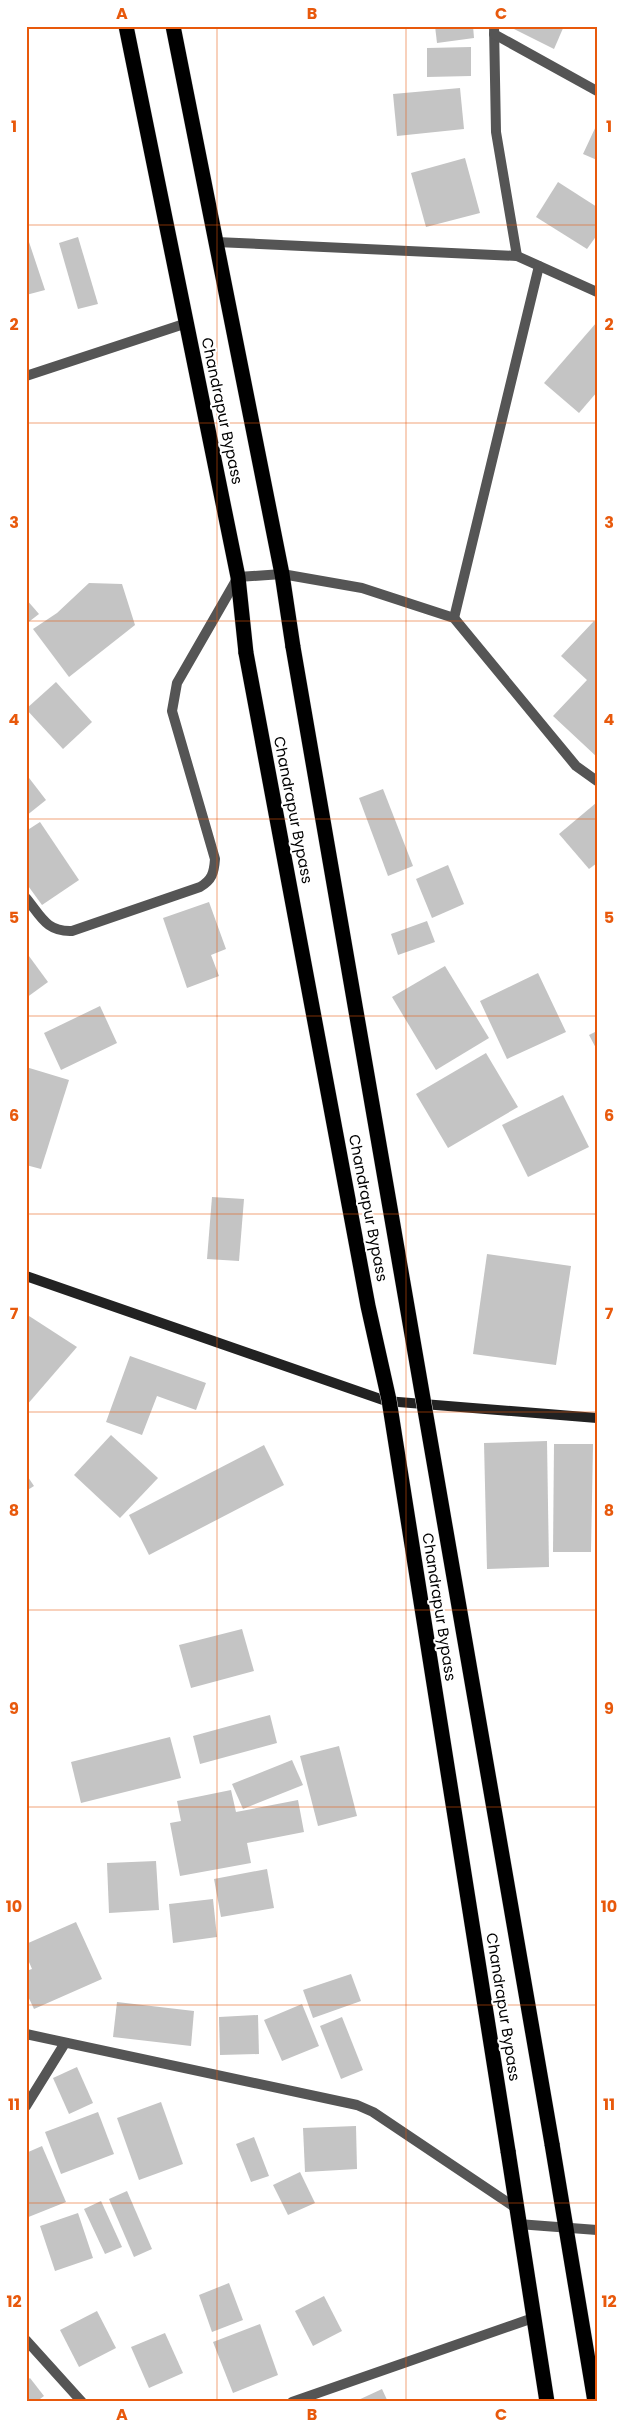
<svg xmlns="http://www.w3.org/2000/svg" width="623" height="2428" viewBox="0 0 623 2428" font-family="Poppins,sans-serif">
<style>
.building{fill:#c4c4c4}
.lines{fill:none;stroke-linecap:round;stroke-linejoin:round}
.highway-casing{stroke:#dbdbdb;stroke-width:16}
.street{stroke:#555;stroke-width:10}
.secondary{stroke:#222;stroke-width:10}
.highway{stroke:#000;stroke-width:15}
.highway-bridge-casing{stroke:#dbdbdb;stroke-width:16;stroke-linecap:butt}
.highway-bridge{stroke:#000;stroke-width:15}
.grid{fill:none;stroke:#e8590c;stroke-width:1;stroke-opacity:0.55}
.labels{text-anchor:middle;stroke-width:4;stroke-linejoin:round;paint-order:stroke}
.street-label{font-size:15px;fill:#000;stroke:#fff}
.neatline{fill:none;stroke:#e8590c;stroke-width:2}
.grid-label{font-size:16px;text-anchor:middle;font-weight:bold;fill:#e8590c}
</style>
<rect width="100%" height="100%" fill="#fff"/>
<g class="building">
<path d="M 435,26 L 473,26 L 474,38 L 437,43 Z"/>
<path d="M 508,26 L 564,26 L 554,49 Z"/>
<path d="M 471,47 L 471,76 L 427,77 L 427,48 Z"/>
<path d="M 460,88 L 464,129 L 397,136 L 393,94 Z"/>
<path d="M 597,124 L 597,160 L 583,154 Z"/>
<path d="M 465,158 L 480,213 L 426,227 L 411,173 Z"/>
<path d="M 558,182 L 597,207 L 597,235 L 587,249 L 536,217 Z"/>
<path d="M 78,237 L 98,304 L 78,309 L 59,243 Z"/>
<path d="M 29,242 L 45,290 L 26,295 L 26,243 Z"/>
<path d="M 597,322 L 597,392 L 579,413 L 544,383 Z"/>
<path d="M 89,583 L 122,584 L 135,625 L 69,677 L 33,629 L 57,613 Z"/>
<path d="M 26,599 L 39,614 L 26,624 Z"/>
<path d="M 594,621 L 597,624 L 597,757 L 553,716 L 587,680 L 561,656 Z"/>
<path d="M 56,682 L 92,722 L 63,749 L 26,709 Z"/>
<path d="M 26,774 L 46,800 L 26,816 Z"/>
<path d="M 383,789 L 413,866 L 388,876 L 359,798 Z"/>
<path d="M 596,803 L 597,863 L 589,869 L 559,834 Z"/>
<path d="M 40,822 L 79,880 L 42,905 L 26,883 L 26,831 Z"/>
<path d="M 448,865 L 464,904 L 432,918 L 416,879 Z"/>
<path d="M 209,902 L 226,949 L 211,955 L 219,976 L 187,988 L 163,918 Z"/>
<path d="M 427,921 L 435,942 L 398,955 L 391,934 Z"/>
<path d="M 26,952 L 48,982 L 26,998 Z"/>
<path d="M 445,966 L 489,1038 L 436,1070 L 392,997 Z"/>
<path d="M 538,973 L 566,1032 L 507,1059 L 480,1001 Z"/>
<path d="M 100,1006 L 117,1043 L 61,1070 L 44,1033 Z"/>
<path d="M 597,1031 L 597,1050 L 589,1035 Z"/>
<path d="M 486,1053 L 518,1107 L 448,1148 L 416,1094 Z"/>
<path d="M 26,1067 L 69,1080 L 41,1169 L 26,1165 Z"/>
<path d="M 563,1095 L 589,1147 L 528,1177 L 502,1125 Z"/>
<path d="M 212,1197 L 244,1199 L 239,1261 L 207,1259 Z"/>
<path d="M 487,1254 L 571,1266 L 556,1365 L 473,1354 Z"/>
<path d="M 26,1314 L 77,1347 L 26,1406 Z"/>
<path d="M 130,1356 L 206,1383 L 196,1410 L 157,1396 L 142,1435 L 106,1422 Z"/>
<path d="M 111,1435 L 158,1478 L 120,1518 L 74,1475 Z"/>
<path d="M 547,1441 L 549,1567 L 487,1569 L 484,1443 Z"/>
<path d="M 554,1444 L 593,1444 L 591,1552 L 553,1552 Z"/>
<path d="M 264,1445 L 284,1485 L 149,1555 L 129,1515 Z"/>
<path d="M 26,1474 L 34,1486 L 26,1491 Z"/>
<path d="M 242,1629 L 254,1671 L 191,1688 L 179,1645 Z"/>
<path d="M 270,1715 L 277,1743 L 200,1764 L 193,1736 Z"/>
<path d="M 170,1737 L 181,1778 L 81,1803 L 71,1762 Z"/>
<path d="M 339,1746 L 357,1816 L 318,1826 L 300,1756 Z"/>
<path d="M 292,1760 L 303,1785 L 243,1809 L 232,1784 Z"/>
<path d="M 231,1790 L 236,1812 L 298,1800 L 304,1832 L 247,1843 L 251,1863 L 180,1876 L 170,1823 L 181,1821 L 177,1801 Z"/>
<path d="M 156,1861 L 159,1910 L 109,1913 L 107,1863 Z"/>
<path d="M 267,1869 L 274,1908 L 221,1917 L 214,1879 Z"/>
<path d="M 213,1899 L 217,1937 L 173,1943 L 169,1904 Z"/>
<path d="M 76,1922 L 102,1979 L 34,2009 L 26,1992 L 26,1971 L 32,1969 L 26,1955 L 26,1944 Z"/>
<path d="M 351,1974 L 361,2001 L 313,2018 L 303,1990 Z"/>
<path d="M 117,2002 L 194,2011 L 191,2046 L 113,2037 Z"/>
<path d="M 302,2004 L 319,2046 L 282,2061 L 264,2020 Z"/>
<path d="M 258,2015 L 259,2054 L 220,2055 L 219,2017 Z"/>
<path d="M 342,2017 L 363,2070 L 341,2079 L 320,2026 Z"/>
<path d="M 77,2067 L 93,2103 L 69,2114 L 53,2078 Z"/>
<path d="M 161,2102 L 183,2164 L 139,2180 L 117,2118 Z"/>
<path d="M 98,2112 L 114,2154 L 61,2174 L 45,2132 Z"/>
<path d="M 356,2126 L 357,2169 L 305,2172 L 303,2128 Z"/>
<path d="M 254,2137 L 269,2176 L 251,2182 L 236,2144 Z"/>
<path d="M 42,2146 L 66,2202 L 26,2218 L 26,2153 Z"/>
<path d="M 300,2172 L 315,2203 L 288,2215 L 273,2185 Z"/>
<path d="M 127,2191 L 152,2249 L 134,2257 L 109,2199 Z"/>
<path d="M 101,2201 L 122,2247 L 105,2254 L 84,2209 Z"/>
<path d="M 78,2213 L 93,2258 L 55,2271 L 40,2226 Z"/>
<path d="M 229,2283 L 243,2320 L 212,2332 L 199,2295 Z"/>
<path d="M 324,2296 L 342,2331 L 313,2346 L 295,2311 Z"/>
<path d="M 97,2311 L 116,2348 L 79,2367 L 60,2330 Z"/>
<path d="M 260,2324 L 278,2375 L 233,2393 L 213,2342 Z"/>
<path d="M 165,2333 L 183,2373 L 149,2388 L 131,2347 Z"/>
<path d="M 30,2378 L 44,2396 L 36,2402 L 26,2402 L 26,2381 Z"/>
<path d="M 382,2389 L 388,2402 L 354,2402 Z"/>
</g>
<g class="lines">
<g class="highway-casing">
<g id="highway">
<path d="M 126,26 L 238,577 L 246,653"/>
<path d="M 173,26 L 282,574 L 293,647"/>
<path d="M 552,2144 L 595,2402"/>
<path d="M 508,2151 L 547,2402"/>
</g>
</g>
<g class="street">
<path d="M 494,26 L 496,132 L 517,256"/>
<path d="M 494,34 L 597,91"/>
<path d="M 216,242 L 517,256 L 597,292"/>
<path d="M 26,376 L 187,323"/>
<path d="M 454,618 L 539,266"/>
<path d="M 26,898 C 41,916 46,932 72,931 L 200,887 C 212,880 214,873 215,859 L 172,711 L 177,683 L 238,577 L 282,574 L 362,588 L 454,618 L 576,766 L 597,781"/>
<path d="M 26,2034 L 357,2105 L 373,2112 L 516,2208"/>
<path d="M 26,2106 L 65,2043"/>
<path d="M 518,2224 L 597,2230"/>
<path d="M 26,2340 L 82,2402"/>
<path d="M 292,2402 L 533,2318"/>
</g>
<path class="secondary" d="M 26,1276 L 386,1401 L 597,1418"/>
<use href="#highway" class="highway"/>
<g class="highway-bridge-casing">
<g id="highway-bridge">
<path d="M 293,647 L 552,2144"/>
<path d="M 246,653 L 368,1306 L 389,1400 L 508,2151"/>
</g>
</g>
<use href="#highway-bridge" class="highway-bridge"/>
</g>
<path class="grid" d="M 217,26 L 217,2402M 406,26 L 406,2402M 26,225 L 597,225M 26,423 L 597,423M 26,621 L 597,621M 26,819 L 597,819M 26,1016 L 597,1016M 26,1214 L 597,1214M 26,1412 L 597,1412M 26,1610 L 597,1610M 26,1807 L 597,1807M 26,2005 L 597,2005M 26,2203 L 597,2203"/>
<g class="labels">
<g class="street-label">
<text transform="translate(222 411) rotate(78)" y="5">Chandrapur Bypass</text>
<text transform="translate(293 810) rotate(79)" y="5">Chandrapur Bypass</text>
<text transform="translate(368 1208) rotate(79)" y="5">Chandrapur Bypass</text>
<text transform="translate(439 1607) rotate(81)" y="5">Chandrapur Bypass</text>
<text transform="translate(503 2007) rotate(81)" y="5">Chandrapur Bypass</text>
</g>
</g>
<rect width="623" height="2428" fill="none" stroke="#ffffff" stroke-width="55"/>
<rect x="28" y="28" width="568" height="2372" class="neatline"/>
<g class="grid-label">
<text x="122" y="19">A</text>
<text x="312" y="19">B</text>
<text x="501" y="19">C</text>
<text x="14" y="132">1</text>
<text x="609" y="132">1</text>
<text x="14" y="330">2</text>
<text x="609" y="330">2</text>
<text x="14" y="528">3</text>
<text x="609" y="528">3</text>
<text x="14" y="725">4</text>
<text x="609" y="725">4</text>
<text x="14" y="923">5</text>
<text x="609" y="923">5</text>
<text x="14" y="1121">6</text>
<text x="609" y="1121">6</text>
<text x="14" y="1319">7</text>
<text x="609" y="1319">7</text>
<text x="14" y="1516">8</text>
<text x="609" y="1516">8</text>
<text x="14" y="1714">9</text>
<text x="609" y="1714">9</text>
<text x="14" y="1912">10</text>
<text x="609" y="1912">10</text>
<text x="14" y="2110">11</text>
<text x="609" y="2110">11</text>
<text x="14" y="2307">12</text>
<text x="609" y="2307">12</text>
<text x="122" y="2420">A</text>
<text x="312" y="2420">B</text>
<text x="501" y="2420">C</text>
</g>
</svg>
